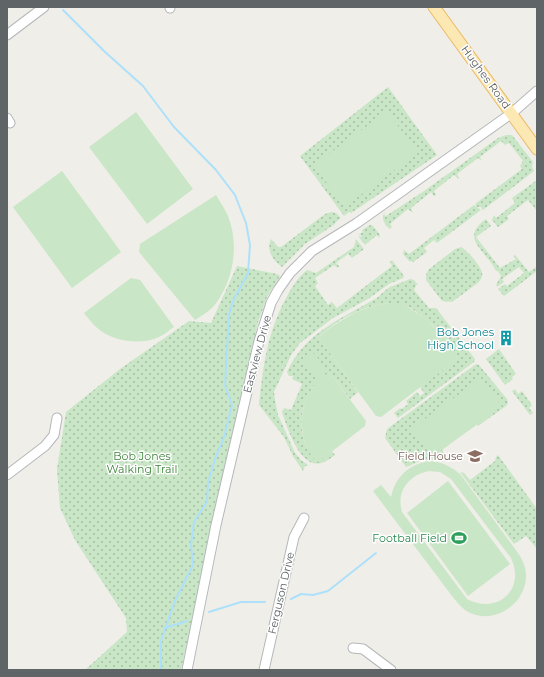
<svg xmlns="http://www.w3.org/2000/svg" width="544" height="677" viewBox="0 0 544 677" font-family="Montserrat,sans-serif">
<style>
.green{fill:url(#green-dots)}
.pitch{fill:#c9e6c6;fill-rule:evenodd}
.lines{fill:none;stroke-linecap:round;stroke-linejoin:round}
.stream{stroke:#ade1fb;stroke-width:2}
.minor-casing{stroke:#b5b8bb;stroke-width:11}
.major-casing{stroke:#ebb966;stroke-width:13}
.minor{stroke:#fff;stroke-width:9}
.major{stroke:#fbe8b2;stroke-width:11}
.labels{text-anchor:middle;stroke-width:3;stroke-linejoin:round;paint-order:stroke}
.street-label{font-size:11px;fill:#5f6467;stroke:#fff}
.culture-label{font-size:11px;fill:#0d838f;stroke:#fff;text-anchor:end}
.park-label{font-size:11px;fill:#3e843a;stroke:#fff}
.education-label{font-size:11px;fill:#785e54;stroke:#fff;text-anchor:end}
.leisure-label{font-size:11px;fill:#27864d;stroke:#fff;text-anchor:end}
</style>
<defs>
<pattern id="green-dots" width="8" height="8" patternUnits="userSpaceOnUse"><rect width="8" height="8" fill="#c9e6c6"/><path d="M2 2h.1M6 6h.1" fill="none" stroke="#a6bea5" stroke-width="1.8" stroke-linecap="round"/></pattern>
</defs>
<rect width="100%" height="100%" fill="#f0eee8"/>
<g class="green">
<path d="M 388,87 L 437,155 L 351,213 L 349,212 L 344,216 L 300,156 Z"/>
<path d="M 506,135 L 512,135 L 533,162 L 532,167 L 534,171 L 483,210 L 481,207 L 477,207 L 475,204 L 522,169 L 520,166 L 523,161 L 509,143 L 505,145 L 501,141 L 480,157 L 482,161 L 478,158 L 457,174 L 459,179 L 454,175 L 434,191 L 436,195 L 434,196 L 431,192 L 411,208 L 413,213 L 408,209 L 390,224 L 392,227 L 390,229 C 385,225 380,218 385,212 L 384,215 L 386,216 L 424,191 L 498,138 Z"/>
<path d="M 537,180 L 537,211 L 528,200 L 507,216 L 509,219 L 498,227 L 492,220 L 494,215 L 496,218 L 515,203 L 512,198 Z"/>
<path d="M 474,205 L 481,210 L 437,243 L 434,240 L 424,248 L 427,252 L 413,262 L 409,261 L 403,254 L 404,250 L 409,254 Z"/>
<path d="M 332,212 L 336,213 L 341,218 L 335,223 L 335,224 L 305,244 L 282,267 C 273,261 266,250 271,239 L 278,247 L 281,247 L 325,214 Z"/>
<path d="M 486,219 L 491,226 L 476,237 L 500,268 L 516,259 L 513,256 L 515,255 L 529,272 L 536,267 L 537,271 L 504,296 L 498,289 L 505,284 L 507,286 L 524,273 L 519,267 L 502,279 L 504,282 L 497,287 L 496,285 L 501,276 L 498,271 L 496,271 C 487,251 458,239 486,219 Z"/>
<path d="M 370,225 L 373,226 L 380,235 L 379,238 L 377,235 L 365,245 L 358,236 L 361,237 L 361,235 L 358,235 L 363,232 L 362,230 Z"/>
<path d="M 356,239 L 364,249 L 352,258 L 348,254 L 336,263 L 339,266 L 338,268 L 334,265 L 315,278 L 318,283 L 315,286 L 328,305 L 332,302 L 337,308 L 392,266 L 390,262 L 392,260 L 404,276 L 403,278 L 389,284 L 368,299 L 333,318 L 300,343 L 291,355 L 274,392 L 275,400 L 278,415 L 295,453 L 301,460 L 308,465 L 305,466 L 303,471 L 293,456 L 284,437 L 259,405 C 263,367 267,334 285,300 C 291,289 297,278 307,270 L 316,273 L 351,249 L 354,247 Z"/>
<path d="M 461,247 C 467,250 481,266 482,273 C 483,276 481,279 479,282 L 452,302 L 442,301 L 426,280 L 426,275 L 428,270 L 455,249 Z"/>
<path d="M 237,266 L 277,274 L 280,276 L 267,297 L 258,322 L 181,670 L 85,670 L 127,632 L 126,618 L 75,540 L 60,508 L 57,469 L 66,412 L 120,369 L 189,321 L 211,323 Z"/>
<path d="M 410,279 L 414,280 L 418,285 L 416,285 L 414,290 L 429,308 L 436,308 L 475,359 L 474,362 L 398,418 L 394,413 L 400,408 L 402,409 L 408,404 L 406,401 L 417,392 L 420,396 L 424,393 L 420,387 L 457,359 C 453,345 441,332 430,323 C 423,318 416,310 408,307 C 389,298 362,308 346,317 C 336,322 327,330 318,337 L 358,392 L 350,399 L 330,373 C 323,375 318,381 313,387 C 297,409 297,443 318,461 L 332,451 L 335,455 C 331,458 326,462 321,463 C 300,469 287,427 282,412 L 284,408 L 291,410 L 302,384 L 292,379 L 293,376 L 289,376 L 287,372 C 305,333 339,320 373,300 C 380,297 384,290 390,287 C 397,284 404,282 410,279 Z"/>
<path d="M 499,349 L 516,374 L 512,377 L 513,379 L 505,385 L 486,359 Z"/>
<path d="M 476,364 L 479,365 L 507,399 L 508,403 L 506,406 L 478,426 L 476,424 L 502,406 L 432,457 L 442,450 L 448,458 L 448,460 L 436,459 L 423,460 L 406,467 L 385,438 L 387,429 Z"/>
<path d="M 515,389 L 518,394 L 522,391 L 532,405 L 529,408 L 533,413 L 530,415 L 512,391 Z"/>
<path d="M 498,455 L 537,509 L 537,549 L 526,536 L 514,544 L 460,472 L 464,473 L 470,480 L 495,461 L 496,457 Z"/>
</g>
<g class="pitch">
<path d="M 387,111 L 418,153 L 344,207 L 314,165 Z"/>
<path d="M 136,112 L 193,189 L 147,224 L 89,147 Z"/>
<path d="M 62,171 L 121,252 L 72,288 L 13,207 Z"/>
<path d="M 216,195 C 220,202 225,209 228,216 C 240,246 233,283 213,307 C 208,312 201,316 195,320 L 139,252 L 140,244 Z"/>
<path d="M 131,278 L 140,280 L 174,327 C 169,330 164,335 159,337 C 141,345 117,342 101,331 C 94,326 89,319 84,313 Z"/>
<path d="M 399,303 C 417,309 454,341 457,359 L 381,417 L 376,416 L 318,337 C 343,318 367,302 399,303 Z"/>
<path d="M 314,353 L 327,370 L 316,379 L 302,363 Z"/>
<path d="M 330,373 L 366,421 L 365,426 L 318,462 C 313,459 309,453 307,447 C 298,426 301,402 315,384 C 319,379 324,375 330,373 Z"/>
<path d="M 481,378 L 502,406 L 432,457 L 411,429 Z"/>
<path d="M 429,461 C 442,462 451,466 461,475 L 518,553 C 522,559 525,565 526,573 C 528,604 492,628 465,610 C 460,606 456,601 452,596 L 373,491 L 381,485 L 391,497 C 396,476 408,465 429,461 ZM 429,471 L 440,472 L 451,479 L 511,558 C 526,590 497,615 467,599 L 402,512 C 396,492 408,475 429,471 Z"/>
<path d="M 448,481 L 510,564 L 468,596 L 407,513 Z"/>
</g>
<g class="lines">
<g class="stream">
<path d="M 63,10 L 104,51 L 143,86 L 174,127 L 216,170 L 235,195 L 246,223 L 250,245 L 248,273 L 233,301 L 229,315 L 225,385 L 232,405 L 224,437 L 215,459 L 208,483 L 207,502 L 194,522 L 191,544 L 193,565 L 174,603 L 161,641 L 161,670"/>
<path d="M 291,599 L 301,594 L 313,595 L 328,591 L 376,553"/>
<path d="M 209,612 L 241,602 L 265,602"/>
<path d="M 165,628 L 187,621"/>
</g>
<g class="minor-casing">
<g id="minor">
<path d="M 170,8 L 170,7"/>
<path d="M 7,35 L 44,7"/>
<path d="M 7,118 L 10,123"/>
<path d="M 7,475 L 45,446 L 54,435 L 57,418"/>
<path d="M 353,648 L 363,649 L 391,670"/>
<path d="M 187,670 L 216,525 L 259,341 L 271,303 L 278,290 L 290,273 L 312,251 L 357,223 L 512,113 L 537,91"/>
<path d="M 264,670 L 294,537 L 304,518"/>
</g>
</g>
<g class="major-casing">
<path id="major" d="M 434,7 L 537,149"/>
</g>
<use href="#minor" class="minor"/>
<use href="#major" class="major"/>
</g>
<defs>
<g id="building-bare" transform="scale(1.2)"><path d="M-4-6H4V6H1V3H-1V6H-4ZM-2.5-4.3h1.7v1.8h-1.7ZM.8-4.3h1.7v1.8H.8ZM-2.5-1h1.7V.8h-1.7ZM.8-1h1.7V.8H.8Z" fill="#0f9aa8" stroke="#fff" stroke-width="2.5" paint-order="stroke"/></g>
<g id="school-bare" transform="scale(1.2)"><path d="M0-5L7-2L0 1L-7-2ZM-4 1L0 2.5L4 1V4Q0 6-4 4Z" fill="#8d6e63" stroke="#fff" stroke-width="2.5" paint-order="stroke"/></g>
<g id="stadium-bare" transform="scale(1.2)"><path d="M0-5a6.5 5 0 1 0 0 10a6.5 5 0 1 0 0-10ZM-3.5-1.8h7v3.6h-7Z" fill="#2e9e5b" stroke="#fff" stroke-width="2.5" paint-order="stroke"/></g>
</defs>
<g fill-rule="evenodd">
<use href="#building-bare" x="506" y="338"/>
<use href="#school-bare" x="475" y="456"/>
<use href="#stadium-bare" x="459" y="538"/>
</g>
<g class="labels">
<g class="street-label">
<text transform="translate(486 77) rotate(54)" y="4">Hughes Road</text>
<text transform="translate(257 354) rotate(-75)" y="4">Eastview Drive</text>
<text transform="translate(281 593) rotate(-77)" y="4">Ferguson Drive</text>
</g>
<g class="culture-label">
<text x="494" y="336">Bob Jones<tspan x="494" dy="13">High School</tspan></text>
</g>
<g class="park-label">
<text x="142" y="460">Bob Jones<tspan x="142" dy="13">Walking Trail</tspan></text>
</g>
<g class="education-label">
<text x="463" y="460">Field House</text>
</g>
<g class="leisure-label">
<text x="447" y="542">Football Field</text>
</g>
</g>
<rect width="544" height="677" fill="none" stroke="#5f6467" stroke-width="16"/>
</svg>
